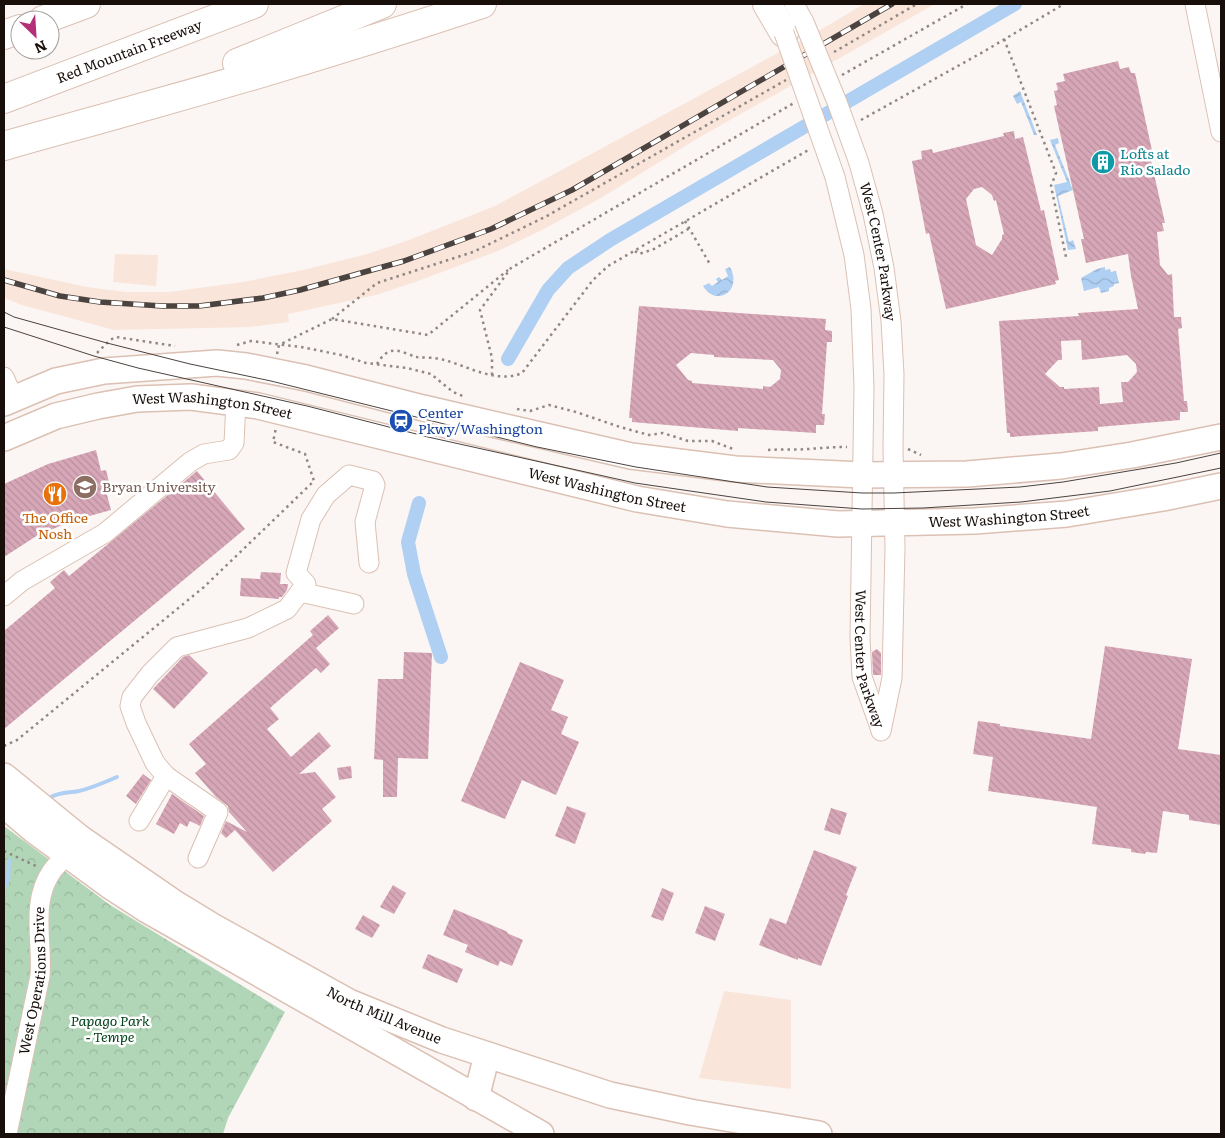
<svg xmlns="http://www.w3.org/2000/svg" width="1225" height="1138" viewBox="0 0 1225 1138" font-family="Literata,serif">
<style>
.built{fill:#fae5da}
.park{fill:url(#park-crowns)}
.water{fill:url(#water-waves)}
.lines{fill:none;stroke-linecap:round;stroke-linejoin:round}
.stream{stroke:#afcff3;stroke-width:4}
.canal{stroke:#afcff3;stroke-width:14}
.building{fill:url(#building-back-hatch);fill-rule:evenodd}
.minor-casing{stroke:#dbc0b3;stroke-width:21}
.major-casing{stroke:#dbc0b3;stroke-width:28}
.highway-casing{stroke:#dbc0b3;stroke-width:30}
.path{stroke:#8f8884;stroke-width:2.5;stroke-dasharray:2.5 4;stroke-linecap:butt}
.minor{stroke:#fff;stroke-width:19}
.major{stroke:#fff;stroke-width:25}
.highway{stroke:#fff;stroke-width:28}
.tram{stroke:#4b433f;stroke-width:1}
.rail-casing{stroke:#4b433f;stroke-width:5.5}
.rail{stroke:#fff;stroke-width:4;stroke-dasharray:11;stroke-linecap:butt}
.minor-bridge-casing{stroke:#dbc0b3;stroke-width:21;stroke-linecap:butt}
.minor-bridge{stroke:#fff;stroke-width:19}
.labels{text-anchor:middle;stroke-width:5;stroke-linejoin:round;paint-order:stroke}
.street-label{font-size:14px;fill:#180f0b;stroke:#fff}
.culture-label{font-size:14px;fill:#0d838f;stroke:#fff;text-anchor:start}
.transit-label{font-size:14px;fill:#164399;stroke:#fff;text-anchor:start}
.education-label{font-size:14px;fill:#785e54;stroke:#fff;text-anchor:start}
.food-label{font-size:14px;fill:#c56008;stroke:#fff}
.park-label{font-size:14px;font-style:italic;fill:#04441b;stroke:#fff}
</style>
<defs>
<pattern id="park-crowns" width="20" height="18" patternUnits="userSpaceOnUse" patternTransform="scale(1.25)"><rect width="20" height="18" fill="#b1d6b7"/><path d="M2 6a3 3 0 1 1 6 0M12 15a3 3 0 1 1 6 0" fill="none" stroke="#98b69c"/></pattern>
<pattern id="water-waves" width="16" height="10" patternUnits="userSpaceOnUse" patternTransform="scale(1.25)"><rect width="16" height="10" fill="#afcff3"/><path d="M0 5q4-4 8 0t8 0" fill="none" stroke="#96b1cf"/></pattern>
<pattern id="building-back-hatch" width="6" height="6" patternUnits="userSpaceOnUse" patternTransform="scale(1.25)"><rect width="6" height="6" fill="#d7a7b8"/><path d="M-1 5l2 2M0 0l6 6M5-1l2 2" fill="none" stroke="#b88f9d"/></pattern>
</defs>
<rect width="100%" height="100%" fill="#fbf6f3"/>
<g class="built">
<path d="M 864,4 L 935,4 L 700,137 L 601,198 L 542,230 L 498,251 L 418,281 L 376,295 L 288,314 L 289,322 L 250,327 L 114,330 L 22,305 L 4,298 L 4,269 L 87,287 L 125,292 L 169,292 L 243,282 L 303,270 L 367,254 L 409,240 L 495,206 L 822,29 Z"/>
<path d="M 115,254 L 158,255 L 156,286 L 113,282 Z"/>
<path d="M 724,991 L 791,1000 L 791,1089 L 699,1078 Z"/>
</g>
<path class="park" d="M 4,826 L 110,905 L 285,1012 L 228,1118 L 223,1134 L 4,1134 Z"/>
<g class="water">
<path d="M 1020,91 L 1037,135 L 1034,135 L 1021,102 L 1017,104 L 1013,96 Z"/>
<path d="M 1058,138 L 1059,143 L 1055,145 L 1073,190 L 1058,196 L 1069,242 L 1073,240 L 1076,249 L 1068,250 L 1054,185 L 1067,182 L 1050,140 Z"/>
<path d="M 730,267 C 743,292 716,307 703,286 L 709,283 L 712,286 L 718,282 L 716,279 L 719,277 L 722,280 L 728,276 L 725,269 Z"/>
<path d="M 1105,267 L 1105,270 L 1110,269 L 1111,272 L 1116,271 L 1119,283 L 1114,284 L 1114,286 L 1109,288 L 1109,291 L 1101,293 L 1099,287 L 1084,291 L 1081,278 L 1097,269 Z"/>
</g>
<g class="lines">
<g class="stream">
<path d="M 51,797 C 60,792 69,793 79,791 C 92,788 105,782 117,777"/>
<path d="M 4,889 L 8,880 L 9,860"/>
</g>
<g class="canal">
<path d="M 508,359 L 548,290 L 568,268 L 610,240 L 1015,4"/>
<path d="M 419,503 L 408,542 L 414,574 L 441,657"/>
</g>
</g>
<g class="building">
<path d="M 1118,61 L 1120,69 L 1129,67 L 1131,73 L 1135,73 L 1153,155 L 1150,156 L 1165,223 L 1162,223 L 1164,231 L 1157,232 L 1160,265 L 1168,275 L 1172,274 L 1174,317 L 1181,317 L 1182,328 L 1178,329 L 1184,401 L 1187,401 L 1188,412 L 1180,412 L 1180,420 L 1098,427 L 1098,431 L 1010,437 L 1010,433 L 1007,433 L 999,321 L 1079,316 L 1078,313 L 1138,309 L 1131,276 L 1128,254 L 1086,263 L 1081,239 L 1084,239 L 1054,106 L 1057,105 L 1054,91 L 1058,90 L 1056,83 L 1065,81 L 1063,74 ZM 1081,340 L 1082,360 L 1127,355 L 1136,364 L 1137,372 L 1128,382 L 1121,382 L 1123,402 L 1100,404 L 1099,387 L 1064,389 L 1064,387 L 1060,387 L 1045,374 L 1058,360 L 1062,360 L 1061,341 Z"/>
<path d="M 1014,131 L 1015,139 L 1023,137 L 1041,211 L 1044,210 L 1059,280 L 1055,281 L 1056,284 L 946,309 L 929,233 L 926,234 L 912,161 L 922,159 L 921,151 L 932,149 L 933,153 L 1004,136 L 1003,133 ZM 982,187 L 992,195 L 994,201 L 996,200 L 1004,234 L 1002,235 L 1002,239 L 992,255 L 976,245 L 966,199 L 974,189 Z"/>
<path d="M 639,306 L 826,319 L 825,330 L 832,331 L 832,342 L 827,342 L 822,414 L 825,414 L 824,425 L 816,425 L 816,433 L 738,428 L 738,431 L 632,422 L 632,418 L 629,418 ZM 691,353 L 714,355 L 714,357 L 773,360 L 781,370 L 780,379 L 770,387 L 763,386 L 763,389 L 692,383 L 692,381 L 688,380 L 676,365 Z"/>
<path d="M 96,450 L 101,471 L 106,470 L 111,490 L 106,491 L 111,510 L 75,520 L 38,535 L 4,557 L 4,484 L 48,464 Z"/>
<path d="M 197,471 L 245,529 L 4,729 L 4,631 L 55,588 L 50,582 L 64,570 L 69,576 Z"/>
<path d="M 261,572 L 281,573 L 280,584 L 288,584 L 287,590 L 282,597 L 279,597 L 279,599 L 240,596 L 241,578 L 260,579 Z"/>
<path d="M 328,615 L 339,628 L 316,648 L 330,664 L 321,673 L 316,668 L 270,708 L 279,719 L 267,729 L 291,757 L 319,732 L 331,746 L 299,774 L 315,772 L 336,797 L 322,809 L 332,821 L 273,872 L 235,830 L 226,838 L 221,833 L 226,821 L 247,832 L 229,812 L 228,806 L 216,797 L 195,773 L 206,764 L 189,744 L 313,635 L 310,631 Z"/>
<path d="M 1105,646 L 1192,659 L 1178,749 L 1221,755 L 1221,825 L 1189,820 L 1189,815 L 1163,811 L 1157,853 L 1146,852 L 1145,854 L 1131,852 L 1131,849 L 1092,844 L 1097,807 L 988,791 L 993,757 L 973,754 L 978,721 L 1000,724 L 1000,726 L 1091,739 Z"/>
<path d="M 877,649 L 881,653 L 881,675 L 873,675 L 872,652 Z"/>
<path d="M 404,652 L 432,653 L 428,759 L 398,758 L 397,797 L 383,797 L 383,760 L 374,759 L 378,679 L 403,679 Z"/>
<path d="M 189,655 L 208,673 L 174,709 L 153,689 L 183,657 Z"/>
<path d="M 520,662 L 564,680 L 551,710 L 568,717 L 561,734 L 579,742 L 556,795 L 522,780 L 505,819 L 461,801 Z"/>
<path d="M 351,766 L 352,778 L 339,780 L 337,768 Z"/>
<path d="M 143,774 L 151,780 L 136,804 L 126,796 Z"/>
<path d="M 172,794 L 204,816 L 200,826 L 190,821 L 187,827 L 180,823 L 174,834 L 156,824 Z"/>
<path d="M 567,806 L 586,813 L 575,844 L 555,836 Z"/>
<path d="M 831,808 L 847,813 L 840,835 L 824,830 Z"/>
<path d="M 814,850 L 857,867 L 846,895 L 848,896 L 821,966 L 798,958 L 798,960 L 759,945 L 770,918 L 786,924 Z"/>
<path d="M 393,885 L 406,893 L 394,914 L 380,907 Z"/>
<path d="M 662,888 L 674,893 L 663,921 L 651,917 Z"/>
<path d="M 705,906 L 725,914 L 715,941 L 695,933 Z"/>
<path d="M 454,909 L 508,932 L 507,933 L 523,940 L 512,966 L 500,961 L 498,966 L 465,952 L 468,945 L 443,935 Z"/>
<path d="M 363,915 L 380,925 L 372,938 L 355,929 Z"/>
<path d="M 428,954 L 463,969 L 457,983 L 422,968 Z"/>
</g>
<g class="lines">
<g class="minor-casing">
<g id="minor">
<path d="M 794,4 L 804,22"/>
<path d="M 1195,4 L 1221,132"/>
<path id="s1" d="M 859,163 L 873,214 L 884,268 L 891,321 L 894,374 L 893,448 L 895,547 L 892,678 L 881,731"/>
<path id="s2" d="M 835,177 L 854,255 L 861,309 L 864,387 L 860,638 L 862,677 L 881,730"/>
<path d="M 4,377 L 13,398"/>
<path d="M 300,592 L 354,604"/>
<path d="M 4,596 L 22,581 L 105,533 L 190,462 L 204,454 L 229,450 L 234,443 L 236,402"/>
<path d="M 166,776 L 218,812 L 198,858"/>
<path d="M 139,821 L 166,776 L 155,763 L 136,723 L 130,706 L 132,697 L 150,674 L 177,647 L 248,628 L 287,609 L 306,584 L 296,573 L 311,519 L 326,495 L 349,475 L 373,481 L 375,485 L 365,522 L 369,563"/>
<path id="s3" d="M 7,1134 L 40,976 C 43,942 30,902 52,871 C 59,862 68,855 75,845"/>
</g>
</g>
<g class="major-casing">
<g id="major">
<path d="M 4,403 L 56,381 L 104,371 L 217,363 L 246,366 L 306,378 L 423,408 L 631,456 L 735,469 L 862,475 L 967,474 L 1061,466 L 1132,455 L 1221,437"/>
<path id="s4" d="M 4,438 L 56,416 L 98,406 L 137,399 L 191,397 L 258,406 L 637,499 L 727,514 L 838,524 L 975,521 L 1067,514 L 1163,498 L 1221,486"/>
<path id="s5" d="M 4,776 L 80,838 L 176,904 L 212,926 L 349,1002 L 442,1040 L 610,1095 L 690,1112 L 819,1134"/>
<path d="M 4,805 L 36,832 L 110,886 L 147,910 L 541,1134"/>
<path d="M 476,1098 L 487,1055"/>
</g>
</g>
<g class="highway-casing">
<g id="highway">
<path d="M 767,4 L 784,33"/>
<path d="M 43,20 L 86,4"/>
<path d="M 4,35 L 20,29"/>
<path d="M 237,63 L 382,4"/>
<path id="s6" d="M 4,99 L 254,4"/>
<path d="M 4,146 C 48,133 92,122 136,109 C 252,77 367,42 482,4"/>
</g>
</g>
<g class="path">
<path d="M 1004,39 L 1056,173 L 1051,186 L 1066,257"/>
<path d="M 834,52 L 917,4"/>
<path d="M 842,75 L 967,4"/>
<path d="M 861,120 L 983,52 L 1064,4"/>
<path d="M 685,221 L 711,266"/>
<path d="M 635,251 L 639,254 L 654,249 L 690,228"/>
<path d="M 332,319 L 377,283 L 473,252 L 545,217 L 786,80"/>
<path d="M 237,345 L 251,341 L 301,347 L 341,355 L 366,363 L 407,368 L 431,374 L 453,392 L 465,397"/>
<path d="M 97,353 L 110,340 L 116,337 L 175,346"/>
<path d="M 277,354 L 279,345 L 332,319 L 428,335 L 508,270"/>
<path d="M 377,364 C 380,359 384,353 391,351 C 399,349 409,355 417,357 C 425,358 435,357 444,360 C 468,366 496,384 522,373 L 593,280 L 608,266 L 810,149"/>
<path d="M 492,375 L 492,358 L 480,310 L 511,268 L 794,103"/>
<path d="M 517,409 L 530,411 L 549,405 L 576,412 L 620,427 L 649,435 L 663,433 L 688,441 L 712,441 L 733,449"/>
<path d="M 908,449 L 921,455"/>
<path d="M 768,450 C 781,449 795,450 808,449 C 821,448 834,447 847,447"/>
<path d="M 4,746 L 17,740 L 204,587 L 314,481 L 305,454 L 273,442 L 276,428"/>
<path d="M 4,851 L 36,866"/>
</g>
<use href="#minor" class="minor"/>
<use href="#major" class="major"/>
<use href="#highway" class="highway"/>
<g class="tram">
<path d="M 4,312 L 14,317 L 107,343 L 190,364 L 271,381 L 537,447 L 636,467 L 767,487 L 862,493 L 894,493 L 1020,487 L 1063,482 L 1176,463 L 1221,453"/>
<path d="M 4,327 L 94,356 L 138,368 L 307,406 L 428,437 L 635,483 L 766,502 L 862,509 L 923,508 L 1021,502 L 1110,491 L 1221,468"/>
</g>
<g class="rail-casing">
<path id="rail" d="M 4,280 L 60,296 L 100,302 L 162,306 L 199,306 L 263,298 L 300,290 L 404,261 L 491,229 L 572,190 L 892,4"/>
</g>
<use href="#rail" class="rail"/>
<g class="minor-bridge-casing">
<g id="minor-bridge">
<path d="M 804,22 L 837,102 L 859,163"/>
<path d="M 784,33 L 835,177"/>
</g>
</g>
<use href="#minor-bridge" class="minor-bridge"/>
</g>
<defs>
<g id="building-disc" transform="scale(1.25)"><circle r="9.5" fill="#0f9aa8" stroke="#fff"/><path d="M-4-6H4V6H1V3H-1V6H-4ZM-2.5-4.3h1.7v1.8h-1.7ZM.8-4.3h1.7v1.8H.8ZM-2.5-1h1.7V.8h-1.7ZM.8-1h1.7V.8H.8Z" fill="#fff"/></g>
<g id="station-disc" transform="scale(1.25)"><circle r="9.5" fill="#1a4fb4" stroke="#fff"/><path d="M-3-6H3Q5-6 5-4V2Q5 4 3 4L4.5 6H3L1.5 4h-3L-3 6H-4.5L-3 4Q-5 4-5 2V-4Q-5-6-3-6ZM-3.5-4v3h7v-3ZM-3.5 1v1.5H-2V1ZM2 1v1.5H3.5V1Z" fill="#fff"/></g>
<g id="university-disc" transform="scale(1.25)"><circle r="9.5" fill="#8d6e63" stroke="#fff"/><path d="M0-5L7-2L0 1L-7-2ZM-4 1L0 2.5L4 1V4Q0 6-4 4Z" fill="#fff"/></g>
<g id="restaurant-disc" transform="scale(1.25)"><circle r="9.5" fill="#e8710a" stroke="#fff"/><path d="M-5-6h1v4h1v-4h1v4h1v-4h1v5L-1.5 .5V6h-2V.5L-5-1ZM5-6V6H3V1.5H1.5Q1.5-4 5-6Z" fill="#fff"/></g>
</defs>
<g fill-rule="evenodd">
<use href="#building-disc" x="1103" y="162"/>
<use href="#station-disc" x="401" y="421"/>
<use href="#university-disc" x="85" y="487"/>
<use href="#restaurant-disc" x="55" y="494"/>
</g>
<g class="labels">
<g class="street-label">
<text dy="5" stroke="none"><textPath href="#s6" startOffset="134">Red Mountain Freeway</textPath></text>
<text dy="5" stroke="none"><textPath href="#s1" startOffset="91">West Center Parkway</textPath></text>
<text dy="5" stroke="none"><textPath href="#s4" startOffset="215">West Washington Street</textPath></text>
<text dy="5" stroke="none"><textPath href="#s4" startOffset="620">West Washington Street</textPath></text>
<text dy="5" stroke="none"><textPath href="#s4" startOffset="1025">West Washington Street</textPath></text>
<text dy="5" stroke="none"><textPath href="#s2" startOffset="486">West Center Parkway</textPath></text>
<text dy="5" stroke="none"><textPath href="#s3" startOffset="156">West Operations Drive</textPath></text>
<text dy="5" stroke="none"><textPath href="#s5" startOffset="451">North Mill Avenue</textPath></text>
</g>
<g class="culture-label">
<text x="1120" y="159">Lofts at<tspan x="1120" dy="16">Rio Salado</tspan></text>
</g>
<g class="transit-label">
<text x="418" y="418">Center<tspan x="418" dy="16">Pkwy/Washington</tspan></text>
</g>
<g class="education-label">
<text x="102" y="492">Bryan University</text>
</g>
<g class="food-label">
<text x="55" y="523">The Office<tspan x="55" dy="16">Nosh</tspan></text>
</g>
<g class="park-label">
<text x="110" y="1026">Papago Park<tspan x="110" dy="16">- Tempe</tspan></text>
</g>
</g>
<rect width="1225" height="1138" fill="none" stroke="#180f0b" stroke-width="10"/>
<g transform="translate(35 35) rotate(155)"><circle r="24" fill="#ffffff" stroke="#a39f9d"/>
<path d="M0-4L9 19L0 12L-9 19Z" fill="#b33079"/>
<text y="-8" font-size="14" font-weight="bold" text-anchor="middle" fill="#180f0b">N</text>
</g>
</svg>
